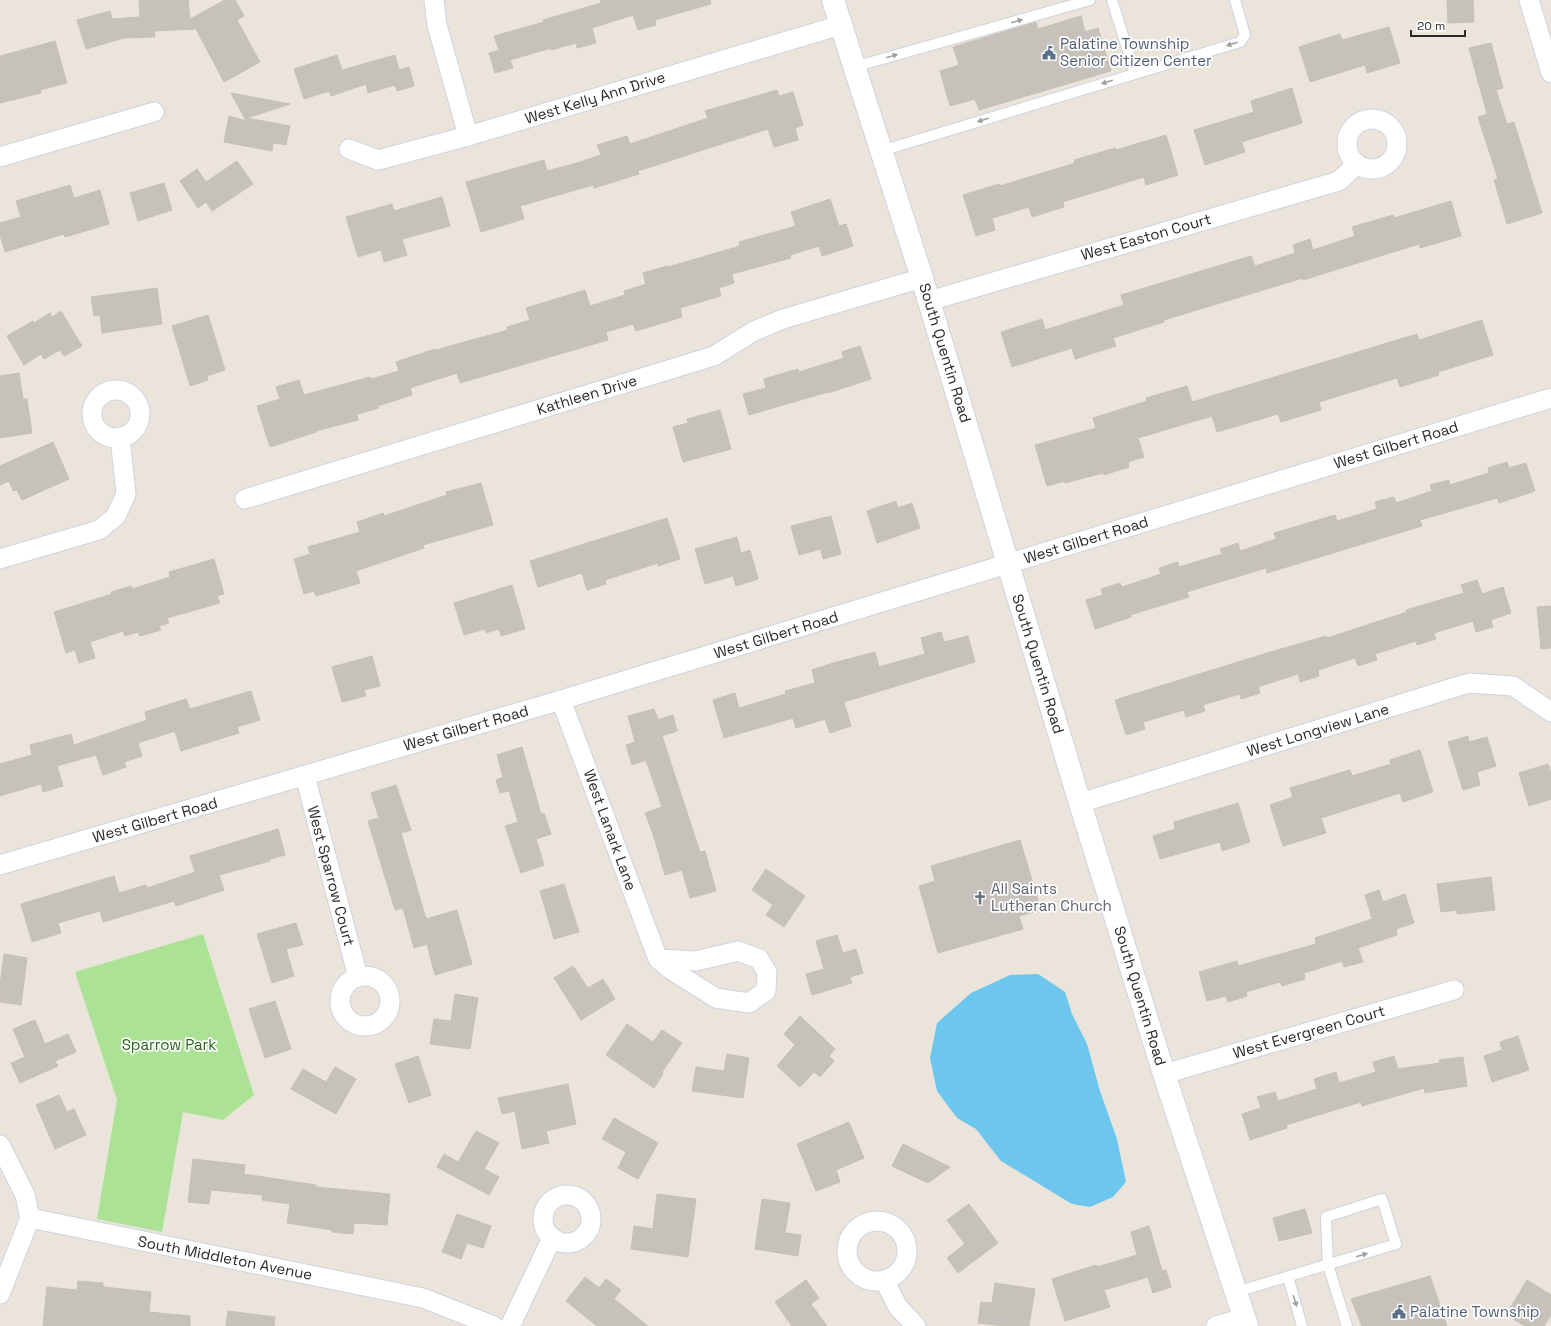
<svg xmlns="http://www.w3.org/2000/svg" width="1551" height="1326" viewBox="0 0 1551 1326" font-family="'Space Grotesk',sans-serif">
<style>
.green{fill:#ace296}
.water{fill:#6cc6ee}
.building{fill:#c6c1ba;stroke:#c6c1b4}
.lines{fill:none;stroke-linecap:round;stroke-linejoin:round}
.lane-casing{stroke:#cfd2e2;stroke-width:12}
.street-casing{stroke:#cfd2e2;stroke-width:21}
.secondary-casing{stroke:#cfd2e2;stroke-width:24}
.lane{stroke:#fff;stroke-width:10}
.street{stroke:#fff;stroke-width:19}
.secondary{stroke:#fff;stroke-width:22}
.oneway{fill:#9f9f9f}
.labels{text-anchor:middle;stroke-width:3.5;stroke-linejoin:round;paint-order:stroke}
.service-label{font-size:15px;fill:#4e5e75;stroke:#fff;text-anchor:start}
.street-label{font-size:15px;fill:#292929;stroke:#fff}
.worship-label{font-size:15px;fill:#5b616d;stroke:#fff;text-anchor:start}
.park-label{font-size:15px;fill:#266519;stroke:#fff}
</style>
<rect width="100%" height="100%" fill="#ebe4da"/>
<path class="green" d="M 203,934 L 254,1095 L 223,1120 L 183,1112 L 162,1232 L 97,1219 L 117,1100 L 75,972 Z"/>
<path class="water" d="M 1038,974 L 1065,992 L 1072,1014 L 1087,1044 L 1100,1091 L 1117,1139 L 1126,1182 L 1113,1197 L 1090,1207 L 1072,1204 L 1001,1161 L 976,1129 L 957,1118 L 937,1091 L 930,1058 L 937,1023 L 971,993 L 1010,975 Z"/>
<g class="building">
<path d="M 139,0 L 188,0 L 190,19 L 225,0 L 235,0 L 244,16 L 237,20 L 260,62 L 224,82 L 196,29 L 154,31 L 155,37 L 124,38 L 86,49 L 77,20 L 110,11 L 112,19 L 140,17 Z"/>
<path d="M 600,0 L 710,0 L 711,4 L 655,20 L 656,25 L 638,30 L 633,15 L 592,28 L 596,43 L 577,48 L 576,43 L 551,50 L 551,48 L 510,60 L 513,68 L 495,73 L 489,53 L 499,50 L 494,36 L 544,22 L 543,20 L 601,3 Z"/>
<path d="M 1447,0 L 1473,0 L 1474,22 L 1448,23 Z"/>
<path d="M 1081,16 L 1085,32 L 1098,28 L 1111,71 L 979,110 L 975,99 L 950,106 L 940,71 L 959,65 L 953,47 L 1036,22 L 1038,29 Z"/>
<path d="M 1389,27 L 1400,63 L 1367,73 L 1365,65 L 1310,82 L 1299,47 L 1340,34 L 1342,40 Z"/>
<path d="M 55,41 L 67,83 L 40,90 L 41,93 L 0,103 L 0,56 Z"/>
<path d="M 1491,43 L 1503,88 L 1496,90 L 1507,124 L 1514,122 L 1542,213 L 1507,224 L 1494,180 L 1498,179 L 1478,117 L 1487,114 L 1469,48 Z"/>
<path d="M 337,55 L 342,70 L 395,55 L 399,70 L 409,67 L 414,86 L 397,91 L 395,85 L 368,93 L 366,84 L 331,96 L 329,91 L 304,99 L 294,69 Z"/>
<path d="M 1292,88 L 1302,123 L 1242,142 L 1245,152 L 1205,165 L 1194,130 L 1254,112 L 1251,101 Z"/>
<path d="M 777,90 L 779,96 L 793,92 L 803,125 L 795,128 L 798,140 L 774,147 L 768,129 L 638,171 L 639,174 L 594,188 L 593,185 L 520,206 L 524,219 L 481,232 L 466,182 L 544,160 L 547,171 L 577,163 L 601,155 L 597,145 L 627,136 L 630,144 L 708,118 L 705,111 Z"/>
<path d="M 231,93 L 290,104 L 247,118 L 290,126 L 286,145 L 273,143 L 272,151 L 224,142 L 229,116 L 246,121 Z"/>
<path d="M 1166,135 L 1178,175 L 1146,185 L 1144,177 L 1063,202 L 1064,207 L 1032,217 L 1029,207 L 992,218 L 995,230 L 976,236 L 963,195 L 999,184 L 1000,186 L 1075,163 L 1074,160 L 1115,148 L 1116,150 Z"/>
<path d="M 237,161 L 253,184 L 212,211 L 206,202 L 198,208 L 180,181 L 197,169 L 206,182 Z"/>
<path d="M 164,183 L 172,210 L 138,221 L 130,193 Z"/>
<path d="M 70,185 L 74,198 L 100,190 L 109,224 L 65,237 L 64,234 L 5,252 L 0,235 L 0,223 L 21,217 L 16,201 Z"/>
<path d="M 442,197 L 450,226 L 402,239 L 407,255 L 384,262 L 381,250 L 358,257 L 346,217 L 392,204 L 394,211 Z"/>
<path d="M 830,199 L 839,226 L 846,224 L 853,246 L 822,256 L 819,246 L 790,255 L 791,258 L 732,274 L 734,283 L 719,288 L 721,296 L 680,308 L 682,317 L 636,331 L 633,324 L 606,332 L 608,340 L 460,383 L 457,373 L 410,388 L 412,395 L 378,406 L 379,408 L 357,414 L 358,420 L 316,431 L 316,432 L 270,447 L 257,406 L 280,399 L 276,387 L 299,380 L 304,395 L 370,377 L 371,379 L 399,371 L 396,362 L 435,349 L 436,350 L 508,330 L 507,327 L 530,320 L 526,308 L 585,290 L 590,306 L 625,295 L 624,291 L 646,284 L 643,273 L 667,266 L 668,267 L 740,246 L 739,242 L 796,226 L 791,212 Z"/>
<path d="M 1451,201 L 1461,236 L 1420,248 L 1419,244 L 1303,280 L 1303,278 L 1164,320 L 1164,322 L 1113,338 L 1116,346 L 1075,359 L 1072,348 L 1012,367 L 1001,332 L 1042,319 L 1045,330 L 1124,305 L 1121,295 L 1251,256 L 1255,266 L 1295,253 L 1293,245 L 1310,239 L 1313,250 L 1355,236 L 1352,227 L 1393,215 L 1394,218 Z"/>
<path d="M 157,288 L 162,324 L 102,333 L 100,315 L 94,316 L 91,297 Z"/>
<path d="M 61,311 L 82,346 L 64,356 L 60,350 L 44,359 L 41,354 L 24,365 L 7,336 L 33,321 L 34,323 L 50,313 L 52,317 Z"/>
<path d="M 208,315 L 225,370 L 207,376 L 208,380 L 190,386 L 172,326 Z"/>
<path d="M 1482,320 L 1493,355 L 1438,372 L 1439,375 L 1400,387 L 1397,378 L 1319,402 L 1321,410 L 1281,422 L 1278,414 L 1217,432 L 1212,416 L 1138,438 L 1144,457 L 1128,462 L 1129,467 L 1104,475 L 1103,473 L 1065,483 L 1065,481 L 1047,486 L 1035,445 L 1096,428 L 1093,418 L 1147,401 L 1146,398 L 1187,386 L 1192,402 L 1417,334 L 1419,340 Z"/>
<path d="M 860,346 L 871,379 L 828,393 L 828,392 L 749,415 L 743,394 L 766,388 L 764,379 L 798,369 L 799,372 L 844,358 L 842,352 Z"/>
<path d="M 19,373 L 23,399 L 27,399 L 32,433 L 0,438 L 0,376 Z"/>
<path d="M 720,410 L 731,449 L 683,462 L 673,427 L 688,423 L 687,419 Z"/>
<path d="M 53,442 L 69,479 L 22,500 L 17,490 L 13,491 L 9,481 L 0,485 L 0,466 Z"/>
<path d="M 1507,462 L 1509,468 L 1526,463 L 1535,491 L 1499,503 L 1497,498 L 1420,520 L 1422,526 L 1267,573 L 1266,568 L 1187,592 L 1189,597 L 1130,615 L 1131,617 L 1095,629 L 1086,600 L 1103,595 L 1101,589 L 1120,583 L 1122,587 L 1161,574 L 1159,568 L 1178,562 L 1179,567 L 1222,554 L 1220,549 L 1238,543 L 1240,551 L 1276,539 L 1274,533 L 1335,515 L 1337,521 L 1377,509 L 1375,502 L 1394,497 L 1396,503 L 1432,491 L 1430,485 L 1449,480 L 1450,485 L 1489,473 L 1488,468 Z"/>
<path d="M 481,483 L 493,525 L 423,545 L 424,548 L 356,571 L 360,583 L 316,596 L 314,591 L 304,594 L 294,559 L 310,554 L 308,547 L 360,532 L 357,522 L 383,513 L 384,516 L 447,495 L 446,492 Z"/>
<path d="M 896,501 L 898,508 L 912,503 L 920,528 L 877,543 L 867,511 Z"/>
<path d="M 831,516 L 841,554 L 823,559 L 821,549 L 799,555 L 791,526 Z"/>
<path d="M 667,518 L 680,559 L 658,566 L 658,563 L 605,580 L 606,584 L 587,590 L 582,573 L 538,587 L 530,561 Z"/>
<path d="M 737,537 L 741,553 L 750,550 L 758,579 L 736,586 L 733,576 L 705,584 L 695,549 Z"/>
<path d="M 214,559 L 224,594 L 217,596 L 220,603 L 167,618 L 169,623 L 159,626 L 161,630 L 140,636 L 138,632 L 125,636 L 123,631 L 90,642 L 95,658 L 79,663 L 75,650 L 66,653 L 54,612 L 112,594 L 111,592 L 131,586 L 132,589 L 170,577 L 169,572 Z"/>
<path d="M 1477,580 L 1482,594 L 1503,587 L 1511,613 L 1491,620 L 1493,627 L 1476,632 L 1473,621 L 1434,633 L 1436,639 L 1417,645 L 1416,641 L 1375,654 L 1377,660 L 1358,666 L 1355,658 L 1318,670 L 1319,676 L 1300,682 L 1298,674 L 1258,687 L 1260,693 L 1241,699 L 1240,694 L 1203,705 L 1205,711 L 1186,717 L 1184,710 L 1143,722 L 1145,729 L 1126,735 L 1115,700 L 1267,653 L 1326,636 L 1327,638 L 1407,612 L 1406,610 L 1464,593 L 1461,585 Z"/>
<path d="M 512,585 L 525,629 L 501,636 L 499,629 L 486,633 L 485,629 L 464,635 L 454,603 Z"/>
<path d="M 1551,606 L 1551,648 L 1541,649 L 1537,607 Z"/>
<path d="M 941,632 L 944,642 L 968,636 L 975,662 L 844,702 L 851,726 L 830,733 L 825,719 L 796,728 L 793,718 L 724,738 L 713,700 L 735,693 L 739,708 L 786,694 L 785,691 L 815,683 L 812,670 L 833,663 L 875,652 L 879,667 L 925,654 L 921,638 Z"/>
<path d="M 372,656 L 380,686 L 364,690 L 366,696 L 342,702 L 332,667 Z"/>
<path d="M 251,691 L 260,720 L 237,727 L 239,733 L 181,751 L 175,731 L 138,743 L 142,756 L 124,762 L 126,767 L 103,775 L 96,755 L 57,766 L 63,786 L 43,792 L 41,784 L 0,796 L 0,764 L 32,755 L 30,745 L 71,734 L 74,745 L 147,720 L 145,712 L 186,699 L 190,709 Z"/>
<path d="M 654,709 L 658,720 L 673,715 L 677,731 L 662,736 L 700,852 L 705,851 L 716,891 L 690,898 L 682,870 L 665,875 L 653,834 L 645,813 L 662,807 L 646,760 L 632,765 L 626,745 L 635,742 L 628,716 Z"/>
<path d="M 1468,736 L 1469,742 L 1487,737 L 1496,766 L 1477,772 L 1480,785 L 1463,790 L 1448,742 Z"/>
<path d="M 522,747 L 541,814 L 544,813 L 551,834 L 536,839 L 544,865 L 521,873 L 505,826 L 518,822 L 509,791 L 500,793 L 496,780 L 503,777 L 497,755 Z"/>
<path d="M 1420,750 L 1433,792 L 1403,802 L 1400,793 L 1321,818 L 1326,833 L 1283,846 L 1270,805 L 1293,797 L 1290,788 L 1350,770 L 1352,776 L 1391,764 L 1390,760 Z"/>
<path d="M 1548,764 L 1551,773 L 1551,799 L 1529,806 L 1519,773 Z"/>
<path d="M 396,785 L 411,830 L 401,833 L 426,919 L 457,910 L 472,964 L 435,975 L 427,944 L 414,948 L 403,908 L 395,910 L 368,821 L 379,818 L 371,793 Z"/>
<path d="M 1238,803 L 1250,842 L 1222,851 L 1220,842 L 1160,859 L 1153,836 L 1175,829 L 1174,822 Z"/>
<path d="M 278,829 L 285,855 L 270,859 L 270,861 L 219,875 L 224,890 L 176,906 L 174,901 L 103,922 L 100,911 L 58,923 L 61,933 L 32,942 L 21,904 L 114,876 L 119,893 L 146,885 L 147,888 L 195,872 L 190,856 Z"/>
<path d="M 1020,840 L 1041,910 L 1019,916 L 1023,929 L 938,953 L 919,886 L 935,881 L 931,866 Z"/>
<path d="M 766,869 L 805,896 L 784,927 L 766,915 L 773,905 L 752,890 Z"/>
<path d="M 1491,877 L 1495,910 L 1457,914 L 1457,910 L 1441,912 L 1437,884 Z"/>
<path d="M 564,884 L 579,932 L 554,939 L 540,891 Z"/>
<path d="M 1379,890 L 1383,902 L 1405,894 L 1414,923 L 1396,929 L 1397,935 L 1358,948 L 1363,962 L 1344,967 L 1342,961 L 1304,973 L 1305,979 L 1282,986 L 1280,982 L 1246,992 L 1247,996 L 1228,1002 L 1226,996 L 1207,1001 L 1199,972 L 1237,961 L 1238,966 L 1316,944 L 1315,938 L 1372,919 L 1365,895 Z"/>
<path d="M 296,923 L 303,945 L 286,949 L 294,976 L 272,983 L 257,934 Z"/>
<path d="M 837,935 L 843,953 L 856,949 L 863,973 L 850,977 L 852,983 L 812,995 L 806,974 L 824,969 L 816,941 Z"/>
<path d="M 4,954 L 27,958 L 21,1005 L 0,1002 L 0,985 Z"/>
<path d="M 573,966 L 588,988 L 603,979 L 615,999 L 581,1020 L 554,978 Z"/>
<path d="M 455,994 L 478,998 L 470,1049 L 430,1044 L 434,1019 L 451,1021 Z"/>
<path d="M 275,1001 L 291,1049 L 265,1058 L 249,1009 Z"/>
<path d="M 800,1016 L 835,1049 L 829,1056 L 834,1061 L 820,1077 L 814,1072 L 800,1087 L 777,1066 L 795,1045 L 784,1034 Z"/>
<path d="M 35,1020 L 45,1044 L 68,1034 L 76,1052 L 55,1061 L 58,1066 L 20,1083 L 11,1063 L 25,1057 L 13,1029 Z"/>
<path d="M 627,1024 L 653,1042 L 662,1030 L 682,1043 L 662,1072 L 663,1074 L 654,1088 L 606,1055 Z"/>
<path d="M 1518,1036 L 1529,1070 L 1492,1082 L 1484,1056 L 1502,1050 L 1500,1042 Z"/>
<path d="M 727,1054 L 749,1058 L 743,1098 L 692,1091 L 696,1067 L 724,1071 Z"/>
<path d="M 418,1056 L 431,1095 L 409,1103 L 395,1064 Z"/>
<path d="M 1394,1056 L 1398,1069 L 1440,1063 L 1439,1060 L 1463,1057 L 1467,1086 L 1425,1093 L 1424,1088 L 1362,1106 L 1361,1102 L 1286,1125 L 1287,1128 L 1250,1140 L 1242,1114 L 1261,1108 L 1257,1097 L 1275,1092 L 1278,1101 L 1317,1089 L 1314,1079 L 1336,1072 L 1339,1083 L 1376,1072 L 1373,1062 Z"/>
<path d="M 335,1067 L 356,1079 L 336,1114 L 291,1089 L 303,1069 L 326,1082 Z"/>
<path d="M 568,1084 L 576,1124 L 546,1131 L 549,1143 L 522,1149 L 515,1111 L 502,1114 L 498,1098 Z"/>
<path d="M 59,1095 L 67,1112 L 74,1109 L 86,1135 L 55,1149 L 36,1105 Z"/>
<path d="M 614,1118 L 658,1143 L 638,1179 L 618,1168 L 626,1152 L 602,1139 Z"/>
<path d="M 849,1122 L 864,1158 L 836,1170 L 840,1182 L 816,1191 L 797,1144 Z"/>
<path d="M 476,1131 L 499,1143 L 484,1169 L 499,1177 L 489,1195 L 437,1167 L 444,1154 L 458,1162 Z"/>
<path d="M 903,1144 L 950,1167 L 928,1183 L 892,1166 Z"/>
<path d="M 193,1159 L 245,1165 L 244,1174 L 316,1185 L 316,1187 L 390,1194 L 387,1225 L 354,1223 L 353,1234 L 332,1232 L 332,1230 L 287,1223 L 290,1204 L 262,1200 L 263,1195 L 211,1190 L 209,1204 L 188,1202 Z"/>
<path d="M 657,1194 L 696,1199 L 688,1257 L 631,1249 L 634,1226 L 653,1229 Z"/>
<path d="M 762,1199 L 790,1203 L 785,1233 L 801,1235 L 798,1256 L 755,1249 Z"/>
<path d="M 969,1204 L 998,1243 L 958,1273 L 947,1258 L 965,1244 L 947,1220 Z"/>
<path d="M 1305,1209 L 1312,1233 L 1279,1241 L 1273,1218 Z"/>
<path d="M 457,1214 L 491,1226 L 483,1248 L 467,1243 L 461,1259 L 442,1252 Z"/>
<path d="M 1149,1226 L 1162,1271 L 1166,1270 L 1171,1287 L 1153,1293 L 1148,1277 L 1104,1290 L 1110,1307 L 1065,1321 L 1052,1279 L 1096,1265 L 1097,1267 L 1137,1255 L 1131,1232 Z"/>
<path d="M 1430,1276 L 1447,1326 L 1362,1326 L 1351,1299 Z"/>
<path d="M 585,1277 L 599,1288 L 606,1279 L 621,1290 L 614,1299 L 648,1326 L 597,1326 L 566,1301 Z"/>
<path d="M 806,1280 L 819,1298 L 811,1304 L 827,1326 L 792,1326 L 775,1302 Z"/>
<path d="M 1527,1280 L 1551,1295 L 1551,1315 L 1544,1326 L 1525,1326 L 1506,1315 Z"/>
<path d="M 78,1281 L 103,1283 L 103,1287 L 151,1292 L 149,1312 L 190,1316 L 190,1326 L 43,1326 L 47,1287 L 77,1290 Z"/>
<path d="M 995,1283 L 1035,1289 L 1029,1326 L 1003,1326 L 978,1323 L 981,1302 L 992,1303 Z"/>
<path d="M 228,1311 L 275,1317 L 274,1326 L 226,1326 Z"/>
</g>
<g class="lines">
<g class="lane-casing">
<g id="lane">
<path d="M 1112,0 L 1135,74"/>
<path d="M 854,67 L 1090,0"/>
<path d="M 881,151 L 1240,42 L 1245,35 L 1235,0"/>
<path d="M 1288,1277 L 1302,1326"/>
<path d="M 1236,1292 L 1396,1244 L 1382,1199 L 1326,1217 L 1328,1265 L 1347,1326"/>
</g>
</g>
<g class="street-casing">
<g id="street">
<path d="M 434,0 L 437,25 L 468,136"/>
<path d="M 1529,0 L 1551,73"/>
<circle cx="1372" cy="144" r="25"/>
<path d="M 349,149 L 378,160 L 468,136 L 841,25"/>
<path d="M 0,157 L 154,112"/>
<path d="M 929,301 L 1339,181 L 1357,164"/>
<circle cx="116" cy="414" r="24"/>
<path d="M 245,499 L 714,356 L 754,331 L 783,319 L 922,278"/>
<path d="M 0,559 L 99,530 L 116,516 L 126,494 L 120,437"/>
<path d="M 561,700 L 658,959 L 673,971 L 716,998 L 749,1003 L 766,991 L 767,972 L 759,959 L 738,951 L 696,961 L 658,959"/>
<path d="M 305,776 L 358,977"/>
<path d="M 1080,803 L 1469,683 L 1513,686 L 1551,712"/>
<path d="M 0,865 L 561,700 L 1551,398"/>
<circle cx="365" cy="1001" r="25"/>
<path d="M 1164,1074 L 1454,990"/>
<path d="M 0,1145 L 25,1195 L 30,1218 L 423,1298 L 494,1326"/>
<circle cx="567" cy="1219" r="24"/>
<circle cx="877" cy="1251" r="30"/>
<path d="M 884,1280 L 898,1307 L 916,1326"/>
<path d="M 0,1294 L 30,1218"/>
<path d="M 510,1326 L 552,1238"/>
<path d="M 1216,1326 L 1245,1318"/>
</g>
</g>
<g class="secondary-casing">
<path id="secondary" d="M 833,0 L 922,278 L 1080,803 L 1164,1074 L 1247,1326"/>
</g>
<use href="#lane" class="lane"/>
<use href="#street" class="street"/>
<use href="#secondary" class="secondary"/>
</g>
<defs><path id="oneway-solid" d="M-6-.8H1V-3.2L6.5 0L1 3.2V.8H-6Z"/></defs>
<g class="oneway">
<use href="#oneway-solid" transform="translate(1017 21) rotate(-16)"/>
<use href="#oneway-solid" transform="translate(1232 44) rotate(163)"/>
<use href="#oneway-solid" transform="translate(892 56) rotate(-16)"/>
<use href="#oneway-solid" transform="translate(1107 82) rotate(163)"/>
<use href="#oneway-solid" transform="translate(983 120) rotate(163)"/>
<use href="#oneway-solid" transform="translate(1362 1255) rotate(-17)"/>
<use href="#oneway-solid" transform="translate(1295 1301) rotate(73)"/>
</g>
<defs>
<g id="civic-bare" transform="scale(1.08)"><path d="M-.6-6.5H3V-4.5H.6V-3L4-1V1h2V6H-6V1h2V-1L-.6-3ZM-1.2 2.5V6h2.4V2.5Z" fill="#5c6f8a" stroke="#fff" stroke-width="2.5" paint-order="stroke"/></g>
<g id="church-bare" transform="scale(1.08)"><path d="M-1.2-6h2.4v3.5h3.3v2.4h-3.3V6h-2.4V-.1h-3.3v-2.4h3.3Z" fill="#6b7280" stroke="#fff" stroke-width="2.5" paint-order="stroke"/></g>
</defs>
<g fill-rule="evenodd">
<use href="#civic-bare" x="1049" y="53"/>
<use href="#church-bare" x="980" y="898"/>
<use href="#civic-bare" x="1399" y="1312"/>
</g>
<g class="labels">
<g class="service-label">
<text x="1060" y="49">Palatine Township<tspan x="1060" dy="17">Senior Citizen Center</tspan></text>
<text x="1410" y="1317">Palatine Township</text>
</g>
<g class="street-label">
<text transform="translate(595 98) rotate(-17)" y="5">West Kelly Ann Drive</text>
<text transform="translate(1146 237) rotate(-16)" y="5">West Easton Court</text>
<text transform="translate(945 353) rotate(73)" y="5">South Quentin Road</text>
<text transform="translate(587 395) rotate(-17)" y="5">Kathleen Drive</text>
<text transform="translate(1396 445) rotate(-17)" y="5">West Gilbert Road</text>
<text transform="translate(1086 540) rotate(-17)" y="5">West Gilbert Road</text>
<text transform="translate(776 635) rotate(-17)" y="5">West Gilbert Road</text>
<text transform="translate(1038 664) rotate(73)" y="5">South Quentin Road</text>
<text transform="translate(466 728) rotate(-16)" y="5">West Gilbert Road</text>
<text transform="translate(1318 730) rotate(-17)" y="5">West Longview Lane</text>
<text transform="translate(155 820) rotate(-16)" y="5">West Gilbert Road</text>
<text transform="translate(610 830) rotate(70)" y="5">West Lanark Lane</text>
<text transform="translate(331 876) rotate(75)" y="5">West Sparrow Court</text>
<text transform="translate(1140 996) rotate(73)" y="5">South Quentin Road</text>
<text transform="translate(1309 1032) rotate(-16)" y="5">West Evergreen Court</text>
<text transform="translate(225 1258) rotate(11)" y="5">South Middleton Avenue</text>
</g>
<g class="worship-label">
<text x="991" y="894">All Saints<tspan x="991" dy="17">Lutheran Church</tspan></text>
</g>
<g class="park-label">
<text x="169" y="1050">Sparrow Park</text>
</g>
</g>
<path d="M1411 30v6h54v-6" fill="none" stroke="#292929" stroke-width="2"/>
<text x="1417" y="30" font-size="12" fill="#292929" stroke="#ffffff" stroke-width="3" paint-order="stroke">20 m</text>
</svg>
